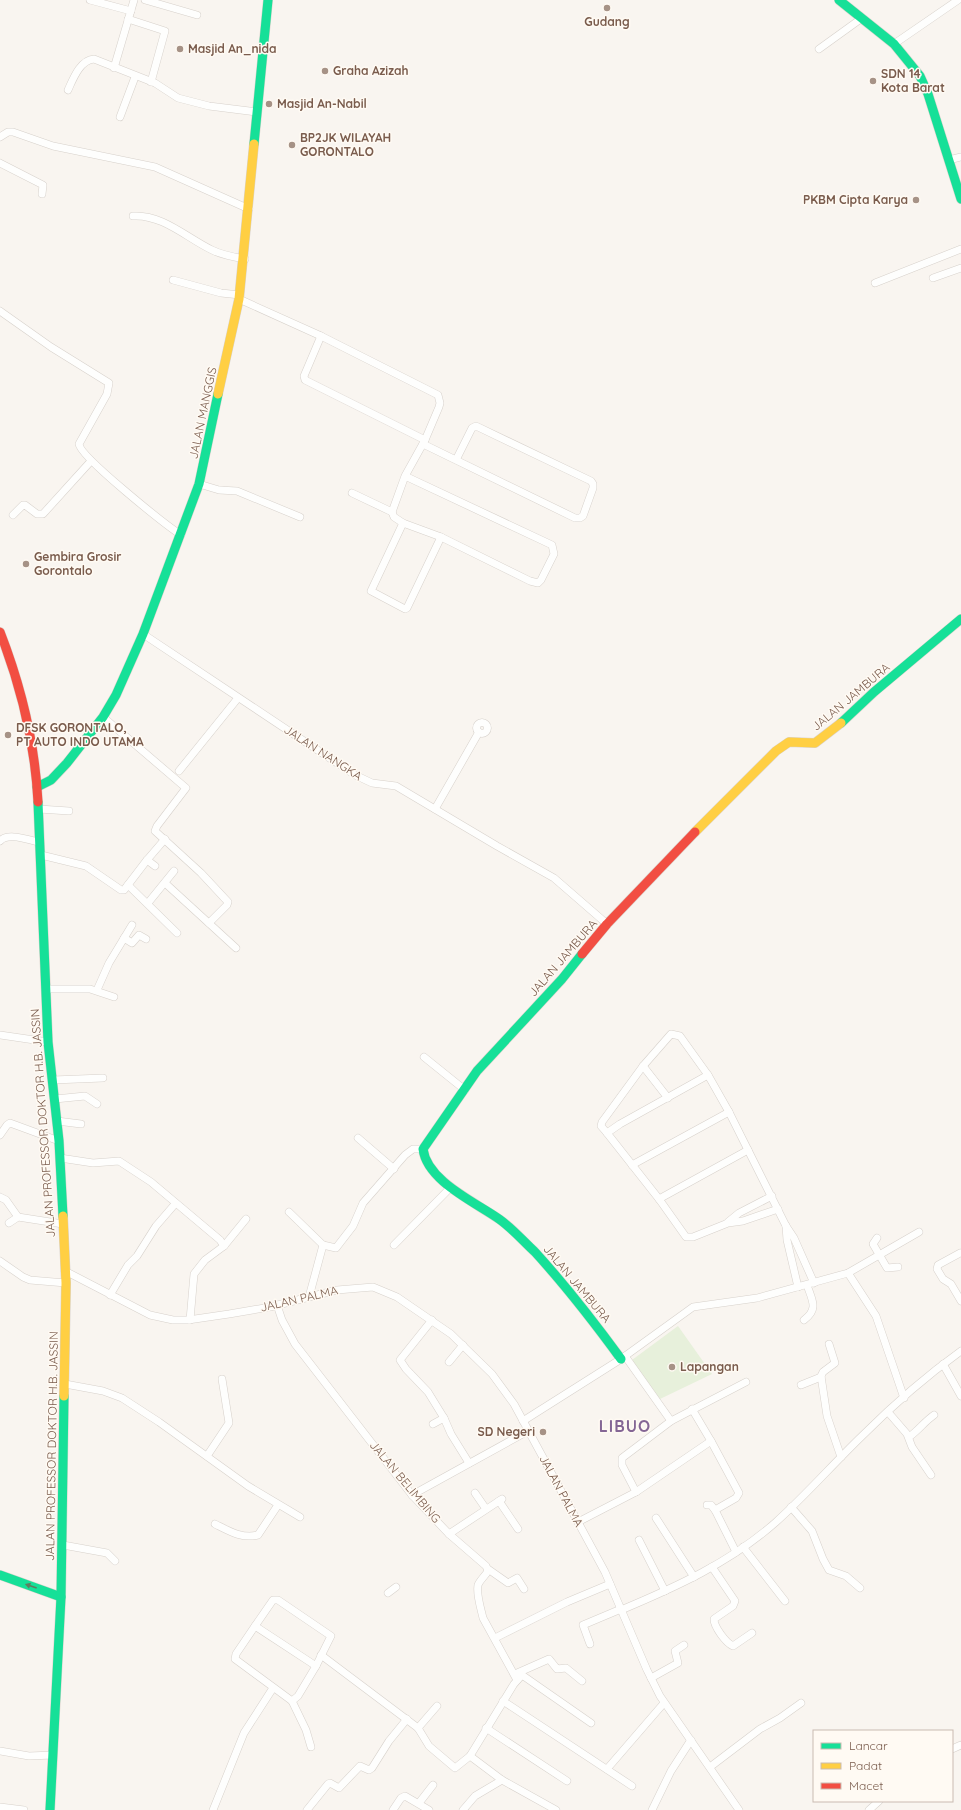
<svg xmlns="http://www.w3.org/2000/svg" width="961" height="1810" viewBox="0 0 961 1810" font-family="Quicksand,sans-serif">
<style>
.green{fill:#e7f0db}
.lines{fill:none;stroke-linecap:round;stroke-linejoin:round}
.street-casing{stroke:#d7d1cb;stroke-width:8}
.fast-casing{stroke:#d9d2cb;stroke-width:10}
.slow-casing{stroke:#d9d2cb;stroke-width:10}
.jam-casing{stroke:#d9d2cb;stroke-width:10}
.street{stroke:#fefefd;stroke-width:7}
.fast{stroke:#16e098;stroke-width:9}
.slow{stroke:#ffcf43;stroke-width:9}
.jam{stroke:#f24e42;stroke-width:9}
.oneway{fill:#617d60}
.poi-dot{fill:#a69286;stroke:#fffaf3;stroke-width:1.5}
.labels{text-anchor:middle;stroke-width:3;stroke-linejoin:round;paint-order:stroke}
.poi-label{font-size:12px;font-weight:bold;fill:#7a5c4d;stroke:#fffaf3;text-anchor:start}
.street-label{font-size:12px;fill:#7a5c4d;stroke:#fffaf3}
.district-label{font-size:16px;font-weight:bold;letter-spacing:1px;fill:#846695;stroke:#fffaf3}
</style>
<rect width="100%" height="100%" fill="#f9f5f0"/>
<path class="green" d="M 678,1326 L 712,1374 L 660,1399 L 632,1360 Z"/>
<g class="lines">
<g class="street-casing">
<g id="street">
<path d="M 90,0 L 131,11"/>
<path d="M 145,0 L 197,15"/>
<path d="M 128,19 L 165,31 L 151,82"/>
<path d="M 894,44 L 958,0"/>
<path d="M 819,49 L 862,18"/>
<path d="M 114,68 L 134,0"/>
<path d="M 68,90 C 73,79 80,60 94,59 L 155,83 L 178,98 L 209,106 L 257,112"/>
<path d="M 120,117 L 135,77"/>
<path d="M 0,137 L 8,132 L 13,132 L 53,146 L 155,167 L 249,209"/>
<path d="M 949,160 L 961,157"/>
<path d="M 0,163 L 43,185 L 42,194"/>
<path d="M 133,216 C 162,214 187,238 212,250 C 222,255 233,257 245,259"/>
<path d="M 933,278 L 961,268"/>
<path d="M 173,280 L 221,293 L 240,295"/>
<path d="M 875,283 L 961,249"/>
<path d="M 239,299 L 321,336 L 438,395 L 440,403 L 439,407 L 425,440 L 405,476 L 392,512 L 394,517 L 403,523 L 441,537 L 530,581 L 538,583 L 541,580 L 554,554 L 552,545 L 405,476"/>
<path d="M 0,311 L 51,347 L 109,383 L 107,394 L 79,444 C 80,457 166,525 181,535"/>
<path d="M 321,336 L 304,376 L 305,380 L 425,440"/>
<path d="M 423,444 L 575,518 L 580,518 L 583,516 L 593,488 L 593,484 L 591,481 L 476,426 L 472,428 L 456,460"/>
<path d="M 199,484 L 219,490 L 237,491 L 300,517"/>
<path d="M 352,493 L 392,512"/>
<path d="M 13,515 L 23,505 L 25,505 L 37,514 L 43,514 L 91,461"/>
<path d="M 403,523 L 371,591 L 405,609 L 407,608 L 441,537"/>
<path d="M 143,634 L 355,775 L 372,783 L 396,786 L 497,846 L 554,878 L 607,924"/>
<path d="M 103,717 L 186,788 L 157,826 L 155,831 L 201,873 L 228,902 L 227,905 L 209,923"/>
<circle cx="482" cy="728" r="5.5"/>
<path d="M 179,771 L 238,698"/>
<path d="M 39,809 L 69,811"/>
<path d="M 435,809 L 479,732"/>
<path d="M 0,841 C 8,832 28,840 39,842"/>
<path d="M 41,855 L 86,866 L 121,890 L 124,890 L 147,860"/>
<path d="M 155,866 L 147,860 L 165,839"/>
<path d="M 165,883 L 236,948"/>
<path d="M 128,885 L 177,933"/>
<path d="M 148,903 L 174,871"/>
<path d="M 124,938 L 132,943 L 139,935 L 146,939"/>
<path d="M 46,989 L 90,989 L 114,997"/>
<path d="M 97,990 L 109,963 L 132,925"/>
<path d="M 0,1035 L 48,1042"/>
<path d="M 424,1057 L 465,1090"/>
<path d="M 643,1066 L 668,1098"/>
<path d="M 53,1080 L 103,1078"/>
<path d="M 55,1099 L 85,1096 L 97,1104"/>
<path d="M 729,1112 L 708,1075 L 620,1124 L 607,1133 L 659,1199 L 686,1237 L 693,1237 L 728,1223 L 743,1221 L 778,1209"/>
<path d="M 57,1121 L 81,1124"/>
<path d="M 607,1133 L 601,1126 L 602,1122 L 643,1066 L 671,1034 L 680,1036 L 708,1075"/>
<path d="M 0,1135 L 7,1125 L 10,1123 L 59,1141"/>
<path d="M 358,1138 L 394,1169"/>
<path d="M 60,1158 L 93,1163 L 119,1161 L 151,1182 L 220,1240 L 224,1246 L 205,1260 L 194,1274 L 190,1320"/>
<path d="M 632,1165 L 729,1112 L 786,1226 L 794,1238 L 814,1283"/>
<path d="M 0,1197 L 6,1200 L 18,1217"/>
<path d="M 659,1199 L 748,1150"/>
<path d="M 289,1212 L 323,1245 L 336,1248 L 353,1226 L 363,1203 L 405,1155 L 413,1149 L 423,1149"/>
<path d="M 728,1222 L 739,1213 L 772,1196"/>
<path d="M 9,1223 L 18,1217 L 63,1224"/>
<path d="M 786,1226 L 787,1240 L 798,1287"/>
<path d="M 877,1238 L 873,1244 L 887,1268 L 898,1267"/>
<path d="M 394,1245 L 451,1187"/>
<path d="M 224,1246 L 246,1219"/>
<path d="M 960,1253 L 938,1265 L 937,1269 L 943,1279 L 951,1284 L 961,1301"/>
<path d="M 0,1261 L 23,1277 L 30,1280 L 66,1283"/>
<path d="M 65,1271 L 150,1315 L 173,1320 L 188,1320 L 229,1314 L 270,1307 L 337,1290 L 373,1287 L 397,1297 L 451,1334 L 492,1374 L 514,1404 L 605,1572 L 647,1670 L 660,1696 L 739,1810"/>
<path d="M 848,1273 L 919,1232"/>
<path d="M 110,1295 L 128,1265 L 137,1256 L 156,1226 L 175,1204"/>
<path d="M 309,1297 L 323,1245"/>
<path d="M 277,1305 L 282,1320 L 295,1344 L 412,1495 L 449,1534 L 486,1566 L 488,1571 C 485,1576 480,1580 478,1585 C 476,1594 481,1609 483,1618 L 517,1680"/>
<path d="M 432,1320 L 400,1360 L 406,1369 L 428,1392 L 444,1418"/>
<path d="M 804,1320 C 819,1309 812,1300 807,1285"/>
<path d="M 829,1344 L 835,1363 L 823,1372 L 821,1376 L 827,1416 L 841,1457"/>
<path d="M 625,1356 L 671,1421"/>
<path d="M 449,1362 L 463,1345"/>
<path d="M 943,1364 L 961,1396"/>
<path d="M 65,1384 L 103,1391 L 122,1398 L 159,1422 L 248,1486 L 300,1517"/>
<path d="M 801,1385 L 821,1377"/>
<path d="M 692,1409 L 711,1441 L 739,1493 L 736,1498 L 715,1510 L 736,1552"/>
<path d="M 888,1412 L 907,1434 L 912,1447 L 931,1475"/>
<path d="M 523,1421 L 621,1359 L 693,1307 L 757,1298 L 848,1273 L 876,1316 L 904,1398"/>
<path d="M 433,1424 L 444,1418 L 451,1434 L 469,1463"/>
<path d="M 909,1437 C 919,1430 924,1422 934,1415"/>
<path d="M 207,1456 L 229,1423 L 222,1379"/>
<path d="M 636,1492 L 622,1465 L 622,1458 L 671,1421 L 746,1382"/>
<path d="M 475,1493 L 486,1509"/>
<path d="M 412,1495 L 528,1431"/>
<path d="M 499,1501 L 518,1529"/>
<path d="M 707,1505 L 711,1505 L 715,1510"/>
<path d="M 791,1507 L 812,1531 L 823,1559 L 829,1570 L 846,1576 L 860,1588"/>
<path d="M 656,1518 L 694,1577"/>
<path d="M 578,1522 L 636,1492 L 711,1441"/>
<path d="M 215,1524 C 229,1531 242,1539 258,1535 L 278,1505"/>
<path d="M 449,1534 L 502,1499"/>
<path d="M 639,1540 L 665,1591"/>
<path d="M 63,1545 L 107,1553 L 115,1561"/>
<path d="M 743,1547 L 785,1601"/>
<path d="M 712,1567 L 735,1601 L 733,1606 L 714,1619 C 714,1627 726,1643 733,1646 L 752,1633"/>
<path d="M 488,1569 L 508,1583 L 517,1578 L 524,1589"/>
<path d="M 388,1593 L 396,1587"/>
<path d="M 621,1610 C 676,1587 731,1562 776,1522 C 806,1495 833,1464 862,1436 C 893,1405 926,1376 961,1351"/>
<path d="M 255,1626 L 316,1666 L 298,1696 L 292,1701 L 235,1659 L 236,1654 Z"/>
<path d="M 255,1626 L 273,1600 L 278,1600 L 331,1636 L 316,1666"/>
<path d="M 495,1638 L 567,1602 L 610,1584"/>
<path d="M 590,1644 L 583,1625 L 621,1609"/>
<path d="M 321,1655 L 418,1728 L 429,1746 L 455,1768 L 470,1756 L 514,1684 L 522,1675 L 591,1723"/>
<path d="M 515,1674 L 549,1659 L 557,1669 L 566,1668 L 582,1681"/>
<path d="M 651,1678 L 678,1663 L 675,1651 L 684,1645"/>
<path d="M 292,1701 L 306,1730 L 311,1747"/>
<path d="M 503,1701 L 632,1786"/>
<path d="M 418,1728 L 437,1706"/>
<path d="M 486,1728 L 567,1781"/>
<path d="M 952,1749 L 961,1745"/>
<path d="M 0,1751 L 29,1756 L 53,1755"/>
<path d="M 470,1756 L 502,1780 L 556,1810"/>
<path d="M 710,1767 L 760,1729 L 780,1718 L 801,1703"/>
<path d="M 607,1769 L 664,1703"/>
<path d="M 419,1803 L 433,1785"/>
<path d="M 0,1807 L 24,1810"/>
<path d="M 213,1810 L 244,1733 L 273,1688"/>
<path d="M 307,1810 L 328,1784 L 330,1783 L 339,1788 L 360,1766 L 369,1770 L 372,1768 L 389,1741 L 407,1719"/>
<path d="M 393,1810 L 401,1798 L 405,1796 L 429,1810"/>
<path d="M 463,1810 L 475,1796 L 502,1780"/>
<path d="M 652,1810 L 671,1771 L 691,1740"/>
<path d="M 869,1810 L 879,1801"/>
</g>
</g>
<g class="fast-casing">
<g id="fast">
<path d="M 839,0 L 894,44 L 920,76 L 928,94 L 961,199"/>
<path d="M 254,144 L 268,0"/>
<path d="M 841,723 L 874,692 L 961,619"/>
<path d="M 37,787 L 51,780 L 67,763 L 103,717 L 116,695 L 143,634 L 199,484 L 218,394"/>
<path d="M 38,802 L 48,1042 L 59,1141 L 63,1216"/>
<path d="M 582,954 L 562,979 L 477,1071 L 423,1149 C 427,1181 475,1202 499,1219 C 512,1228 523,1241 535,1252 C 566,1286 594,1322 621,1359"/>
<path d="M 0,1575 L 61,1597"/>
<path d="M 50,1810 L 61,1597 L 64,1396"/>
</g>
</g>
<g class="slow-casing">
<g id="slow">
<path d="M 218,394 L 239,299 L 254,144"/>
<path d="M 695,832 L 776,751 L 789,742 L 815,743 L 841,723"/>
<path d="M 63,1216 L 66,1283 L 64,1396"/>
</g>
</g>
<g class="jam-casing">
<g id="jam">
<path d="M 0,632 C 21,686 35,744 38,802"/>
<path d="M 582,954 L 607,924 L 695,832"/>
</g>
</g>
<use href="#street" class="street"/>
<use href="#fast" class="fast"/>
<use href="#slow" class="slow"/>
<use href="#jam" class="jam"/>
</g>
<defs><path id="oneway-solid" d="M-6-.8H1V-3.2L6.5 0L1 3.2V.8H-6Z"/></defs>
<use class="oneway" href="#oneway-solid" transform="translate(31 1586) rotate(-161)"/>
<g class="poi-dot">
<circle cx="607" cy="8" r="4"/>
<circle cx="180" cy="49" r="4"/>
<circle cx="325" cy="71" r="4"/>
<circle cx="873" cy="81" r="4"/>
<circle cx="269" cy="104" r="4"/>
<circle cx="292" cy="145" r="4"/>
<circle cx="916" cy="200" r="4"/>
<circle cx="26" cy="564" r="4"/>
<circle cx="8" cy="735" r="4"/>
<circle cx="672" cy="1367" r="4"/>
<circle cx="543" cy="1432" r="4"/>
</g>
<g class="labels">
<g class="poi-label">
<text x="607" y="26" text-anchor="middle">Gudang</text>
<text x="188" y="53">Masjid An_nida</text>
<text x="333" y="75">Graha Azizah</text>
<text x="881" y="78">SDN 14<tspan x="881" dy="14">Kota Barat</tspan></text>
<text x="277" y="108">Masjid An-Nabil</text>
<text x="300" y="142">BP2JK WILAYAH<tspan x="300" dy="14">GORONTALO</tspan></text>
<text x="908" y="204" text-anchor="end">PKBM Cipta Karya</text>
<text x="34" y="561">Gembira Grosir<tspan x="34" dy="14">Gorontalo</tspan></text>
<text x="16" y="732">DFSK GORONTALO,<tspan x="16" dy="14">PT AUTO INDO UTAMA</tspan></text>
<text x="680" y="1371">Lapangan</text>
<text x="535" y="1436" text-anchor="end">SD Negeri</text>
</g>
<g class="street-label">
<text transform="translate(203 413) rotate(-78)" y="4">JALAN MANGGIS</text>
<text transform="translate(851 697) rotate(-40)" y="4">JALAN JAMBURA</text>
<text transform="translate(323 753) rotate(33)" y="4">JALAN NANGKA</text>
<text transform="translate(563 958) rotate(-49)" y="4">JALAN JAMBURA</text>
<text transform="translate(43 1123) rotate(-94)" y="4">JALAN PROFESSOR DOKTOR H.B. JASSIN</text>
<text transform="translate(577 1284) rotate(50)" y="4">JALAN JAMBURA</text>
<text transform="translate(299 1299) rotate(-13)" y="4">JALAN PALMA</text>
<text transform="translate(52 1446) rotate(-89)" y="4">JALAN PROFESSOR DOKTOR H.B. JASSIN</text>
<text transform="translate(405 1482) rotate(50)" y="4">JALAN BELIMBING</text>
<text transform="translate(561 1491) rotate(62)" y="4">JALAN PALMA</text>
</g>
<g class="district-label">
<text x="625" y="1432">LIBUO</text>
</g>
</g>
<rect x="813" y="1730" width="140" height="72" fill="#fffaf3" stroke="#cabbb1"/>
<rect x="821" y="1743" width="20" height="6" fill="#16e098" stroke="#cabbb1"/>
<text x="849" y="1750" font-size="12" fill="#7a5c4d">Lancar</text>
<rect x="821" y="1763" width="20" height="6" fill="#ffcf43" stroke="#cabbb1"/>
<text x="849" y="1770" font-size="12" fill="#7a5c4d">Padat</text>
<rect x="821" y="1783" width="20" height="6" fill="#f24e42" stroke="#cabbb1"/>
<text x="849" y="1790" font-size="12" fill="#7a5c4d">Macet</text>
</svg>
